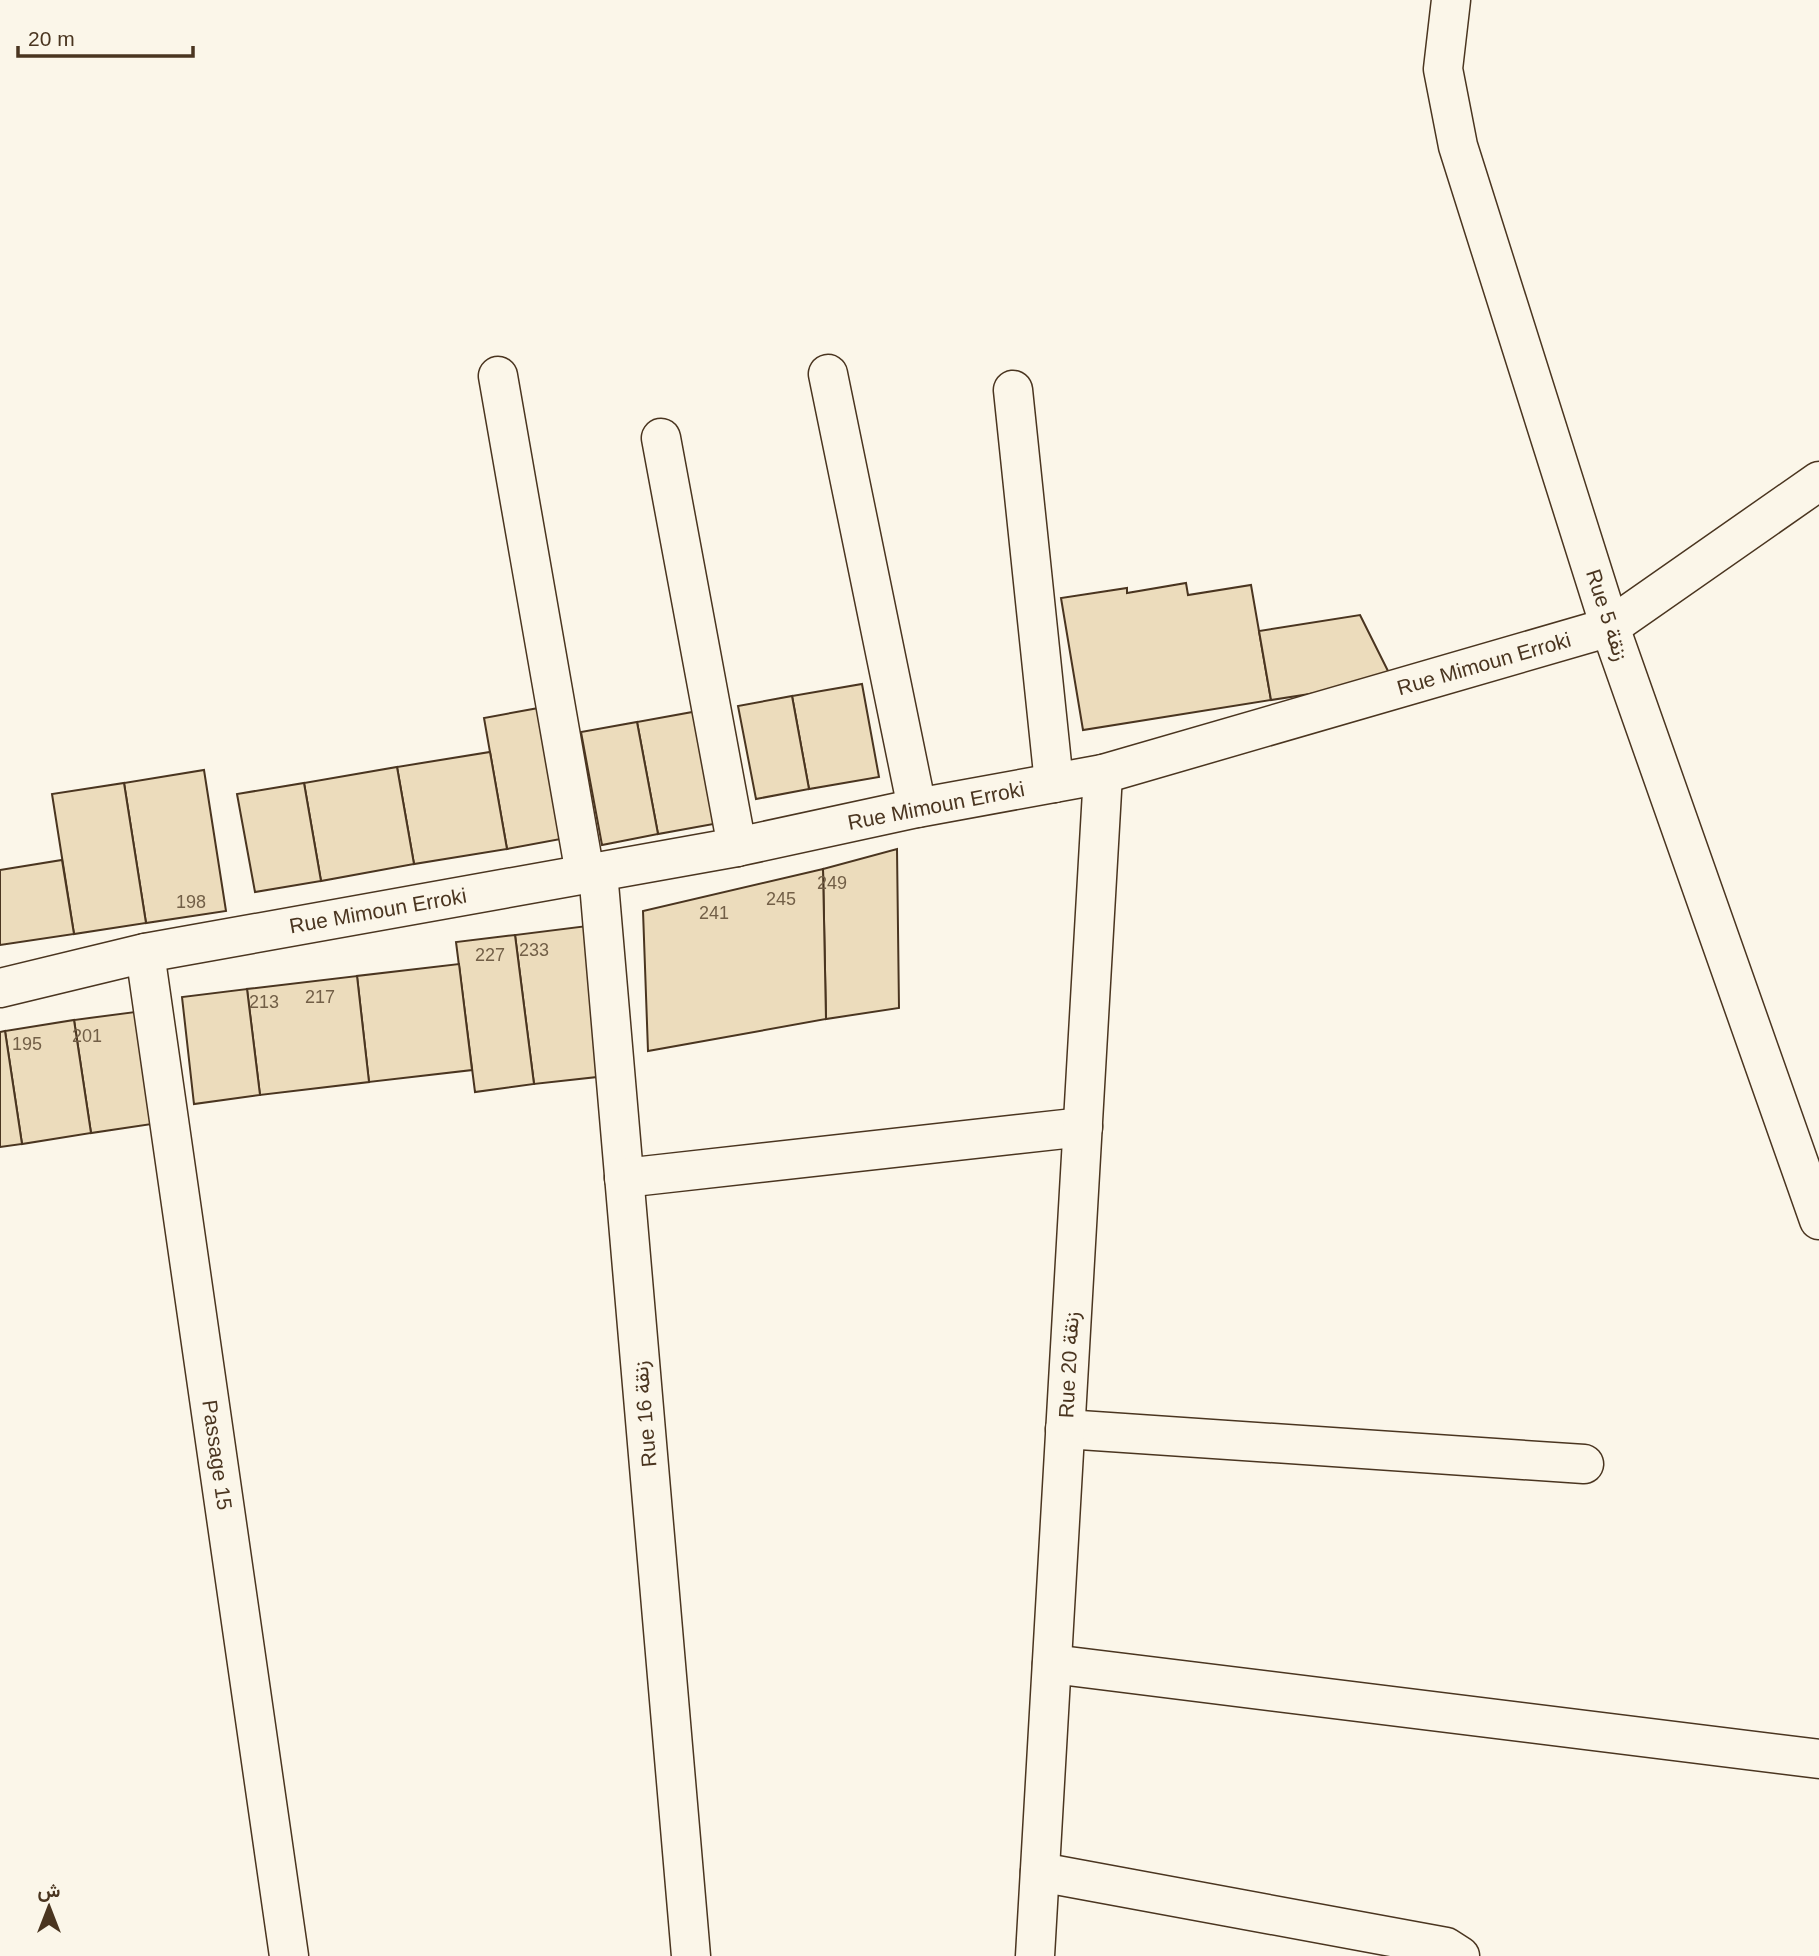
<svg xmlns="http://www.w3.org/2000/svg" width="1819" height="1956" viewBox="0 0 1819 1956" font-family="Helvetica,Vazirmatn,sans-serif">
<style>
.building{fill:#ecdcbc;stroke:#4a3520;stroke-width:2}
.lines{fill:none;stroke-linecap:round;stroke-linejoin:round}
.minor-casing{stroke:#4a3520;stroke-width:41}
.minor{stroke:#fbf6e9;stroke-width:38}
.labels{text-anchor:middle;stroke-width:5;stroke-linejoin:round;paint-order:stroke}
.number-label{font-size:18px;fill:#725f47}
.street-label{font-size:21px;fill:#4a3520;stroke:#fbf6e9}
</style>
<rect width="100%" height="100%" fill="#fbf6e9"/>
<g class="building">
<path d="M 1186,583 L 1188,595 L 1251,585 L 1271,700 L 1083,730 L 1061,598 L 1127,588 L 1127,593 Z"/>
<path d="M 1360,615 L 1393,681 L 1271,700 L 1259,631 Z"/>
<path d="M 862,684 L 879,777 L 809,789 L 792,696 Z"/>
<path d="M 792,696 L 809,789 L 756,799 L 738,706 Z"/>
<path d="M 544,707 L 566,838 L 507,849 L 484,718 Z"/>
<path d="M 698,711 L 719,823 L 658,834 L 637,722 Z"/>
<path d="M 637,722 L 658,834 L 602,845 L 581,732 Z"/>
<path d="M 490,752 L 507,849 L 414,864 L 397,767 Z"/>
<path d="M 397,767 L 414,864 L 321,881 L 304,783 Z"/>
<path d="M 204,770 L 226,911 L 146,923 L 124,783 Z"/>
<path d="M 124,783 L 146,923 L 74,934 L 52,794 Z"/>
<path d="M 304,783 L 321,881 L 255,892 L 237,794 Z"/>
<path d="M 897,849 L 899,1008 L 826,1019 L 823,869 Z"/>
<path d="M 62,860 L 74,934 L 0,945 L 0,870 Z"/>
<path d="M 823,869 L 826,1019 L 648,1051 L 643,911 Z"/>
<path d="M 587,926 L 606,1076 L 534,1084 L 515,935 Z"/>
<path d="M 515,935 L 534,1084 L 475,1092 L 456,942 Z"/>
<path d="M 459,964 L 472,1070 L 369,1082 L 357,976 Z"/>
<path d="M 357,976 L 369,1082 L 260,1095 L 247,989 Z"/>
<path d="M 247,989 L 260,1095 L 194,1104 L 182,997 Z"/>
<path d="M 135,1012 L 152,1124 L 91,1133 L 74,1020 Z"/>
<path d="M 74,1020 L 91,1133 L 22,1144 L 5,1031 Z"/>
<path d="M 5,1031 L 22,1144 L 0,1147 L 0,1032 Z"/>
</g>
<g class="lines">
<g class="minor-casing">
<g id="minor">
<path d="M 1451,0 L 1443,69 L 1458,146 L 1610,627 L 1819,1220"/>
<path d="M 828,374 L 917,808"/>
<path d="M 498,376 L 585,874"/>
<path d="M 1013,390 L 1054,783"/>
<path d="M 661,438 L 737,847"/>
<path d="M 598,872 L 691,1956"/>
<path d="M 145,953 L 289,1956"/>
<path d="M 0,988 L 145,953 L 737,847 L 917,808 L 1103,774 L 1610,627 L 1819,481"/>
<path d="M 624,1178 L 1083,1127"/>
<path d="M 1065,1429 L 1584,1464"/>
<path d="M 1052,1664 L 1819,1759"/>
<path d="M 1040,1872 L 1446,1947 L 1460,1956"/>
<path d="M 1035,1956 L 1103,774"/>
</g>
</g>
<use href="#minor" class="minor"/>
</g>
<g class="labels">
<g class="number-label">
<text x="832" y="889">249</text>
<text x="781" y="905">245</text>
<text x="191" y="908">198</text>
<text x="714" y="919">241</text>
<text x="534" y="956">233</text>
<text x="490" y="961">227</text>
<text x="320" y="1003">217</text>
<text x="264" y="1008">213</text>
<text x="87" y="1042">201</text>
<text x="27" y="1050">195</text>
</g>
<g class="street-label">
<text transform="translate(1607 615) rotate(72)" y="7">Rue 5 زنقة</text>
<text transform="translate(1484 664) rotate(-16)" y="7">Rue Mimoun Erroki</text>
<text transform="translate(936 806) rotate(-11)" y="7">Rue Mimoun Erroki</text>
<text transform="translate(378 911) rotate(-10)" y="7">Rue Mimoun Erroki</text>
<text transform="translate(1069 1365) rotate(-87)" y="7">Rue 20 زنقة</text>
<text transform="translate(645 1414) rotate(-95)" y="7">Rue 16 زنقة</text>
<text transform="translate(217 1455) rotate(82)" y="7">Passage 15</text>
</g>
</g>
<g transform="translate(49 1907)" stroke="#fbf6e9" stroke-width="5" paint-order="stroke">
<path d="M0-5L12 26L0 18L-12 26Z" fill="#4a3520"/>
<text y="-10" font-size="19" font-weight="bold" text-anchor="middle" fill="#4a3520">ش</text>
</g>
<path d="M18 46v10h175v-10" fill="none" stroke="#4a3520" stroke-width="3.5"/>
<text x="28" y="46" font-size="21" fill="#4a3520" stroke="#fbf6e9" stroke-width="5" paint-order="stroke">20 m</text>
</svg>
